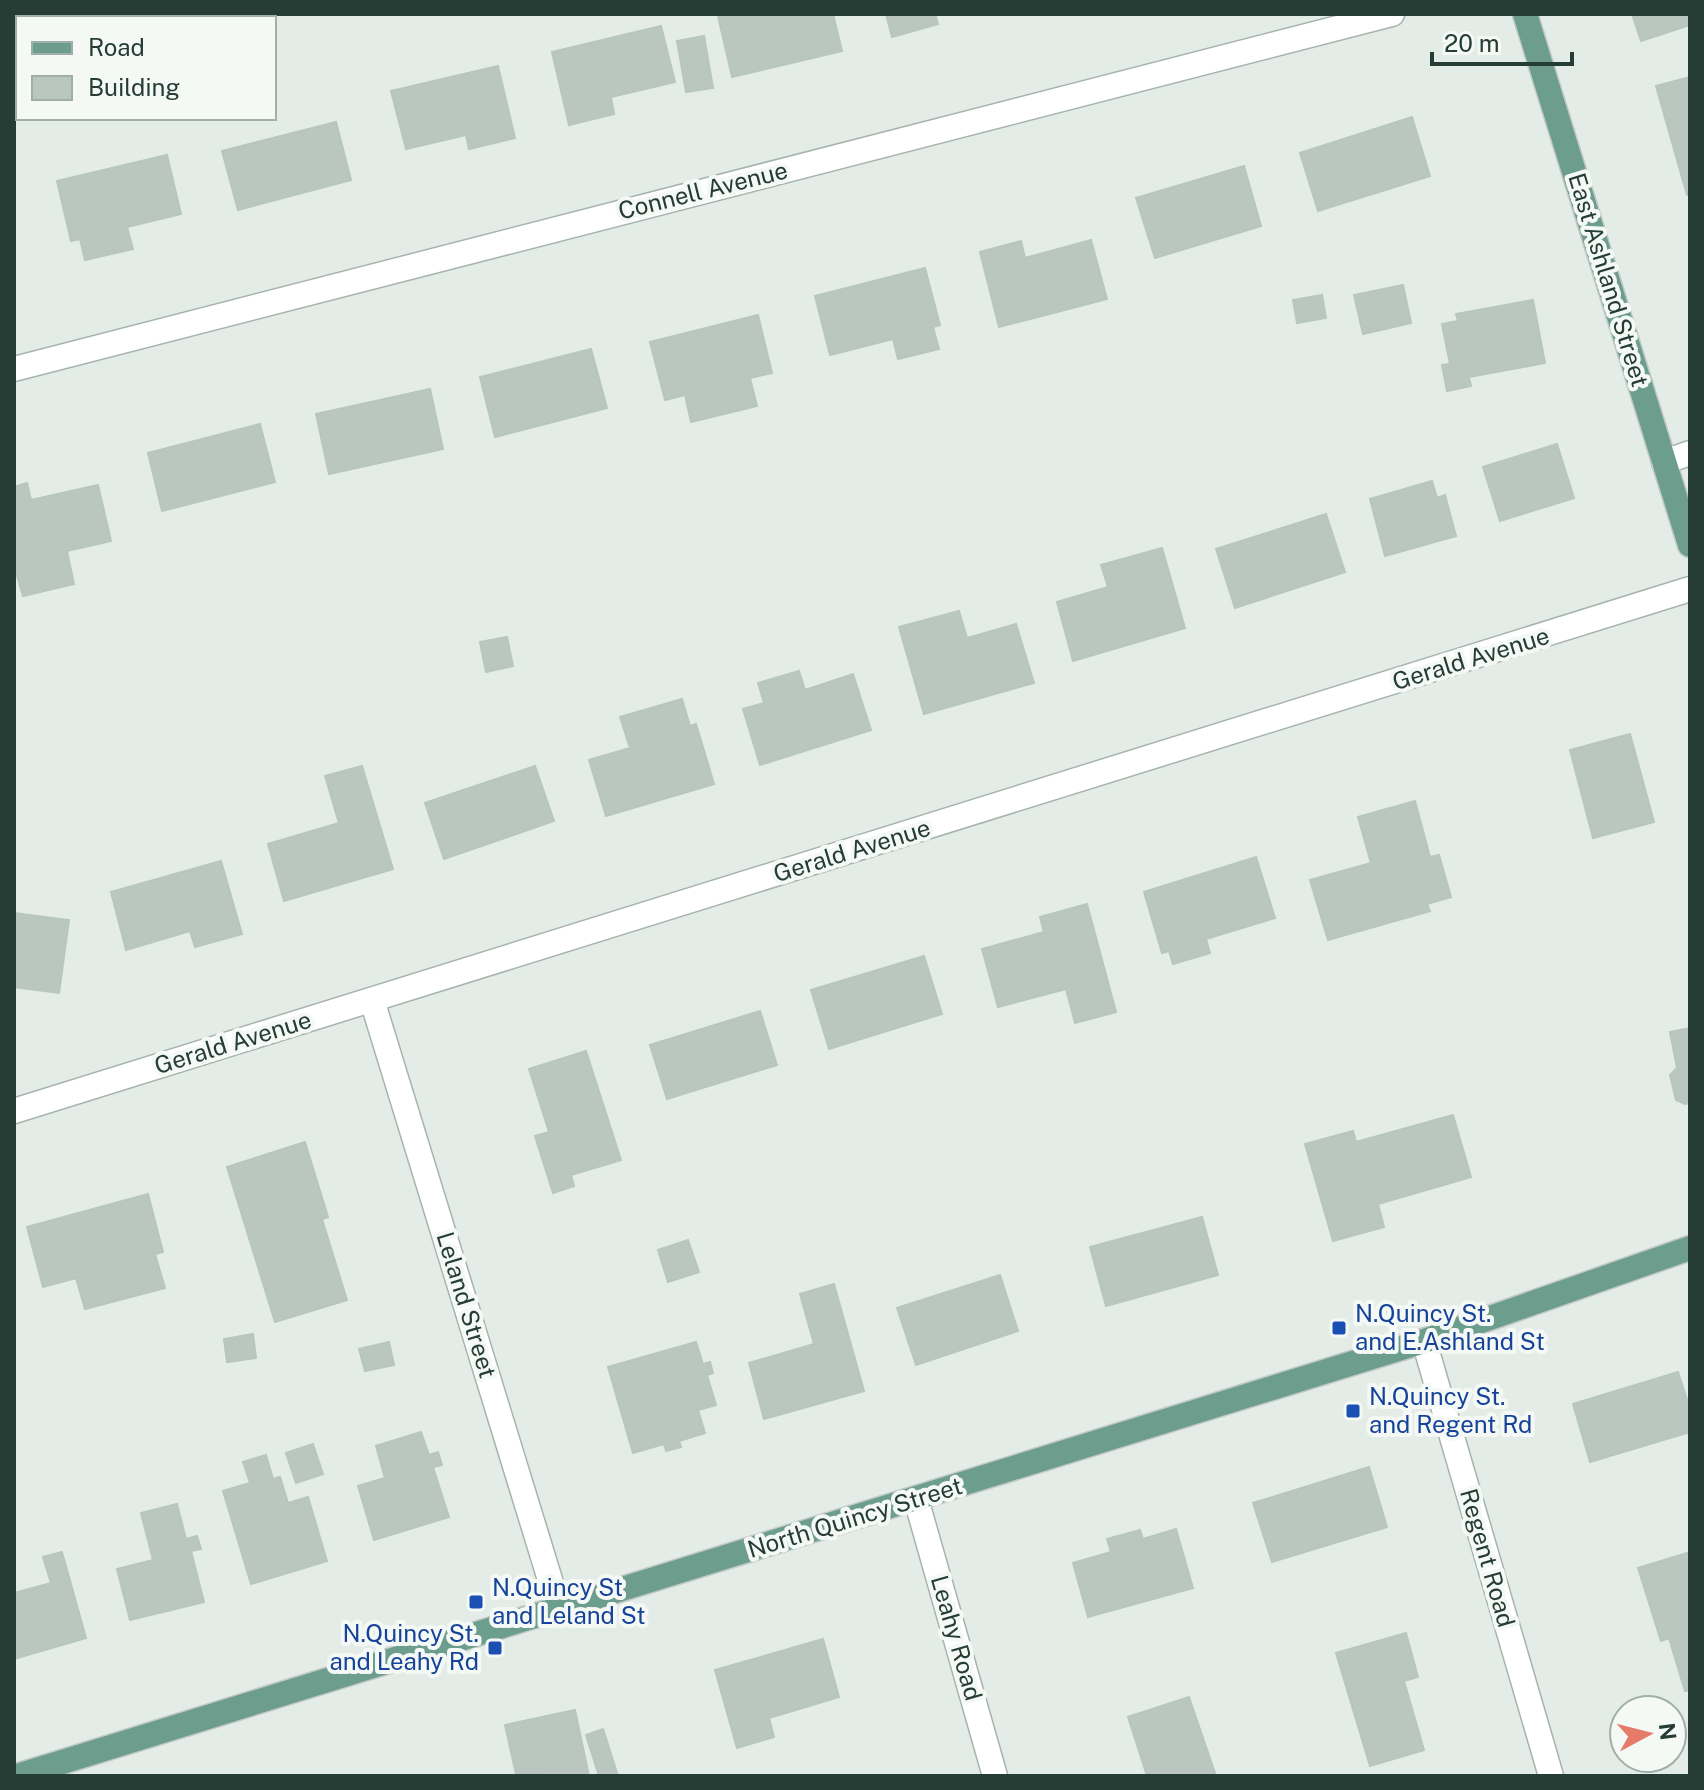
<svg xmlns="http://www.w3.org/2000/svg" width="1704" height="1790" viewBox="0 0 1704 1790" font-family="'Public Sans',sans-serif">
<style>
.building{fill:#bac7c1;stroke:#b7c6be;stroke-width:2}
.lines{fill:none;stroke-linecap:round;stroke-linejoin:round}
.minor-casing{stroke:#a7b4ae;stroke-width:27}
.major-casing{stroke:#c2c9c6;stroke-width:27}
.minor{stroke:#fff;stroke-width:24}
.major{stroke:#6d9e8d;stroke-width:24}
.transit-dot{fill:#1a4fb4;stroke:#f5f9f6;stroke-width:3}
.labels{text-anchor:middle;stroke-width:8;stroke-linejoin:round;paint-order:stroke}
.street-label{font-size:24px;fill:#253d34;stroke:#f5f9f6}
.transit-label{font-size:24px;fill:#164399;stroke:#f5f9f6;text-anchor:start}
</style>
<rect width="100%" height="100%" fill="#e4ece8"/>
<g class="building">
<path d="M 728,14 L 833,14 L 842,51 L 732,77 L 718,16 Z"/>
<path d="M 886,14 L 935,14 L 938,24 L 892,37 Z"/>
<path d="M 1632,14 L 1690,14 L 1690,25 L 1641,41 Z"/>
<path d="M 661,26 L 675,82 L 611,97 L 614,114 L 569,125 L 552,52 Z"/>
<path d="M 704,36 L 713,88 L 686,92 L 677,41 Z"/>
<path d="M 498,66 L 515,138 L 469,149 L 466,135 L 406,149 L 391,91 Z"/>
<path d="M 1690,77 L 1690,194 L 1687,195 L 1656,86 Z"/>
<path d="M 1412,117 L 1430,176 L 1318,211 L 1300,153 Z"/>
<path d="M 336,122 L 351,180 L 238,210 L 222,151 Z"/>
<path d="M 167,155 L 181,214 L 127,227 L 133,249 L 85,260 L 80,239 L 71,241 L 57,181 Z"/>
<path d="M 1244,166 L 1261,226 L 1155,258 L 1136,198 Z"/>
<path d="M 1091,240 L 1107,299 L 999,327 L 980,252 L 1021,241 L 1025,258 Z"/>
<path d="M 925,268 L 940,325 L 933,327 L 939,349 L 898,359 L 893,339 L 830,355 L 815,296 Z"/>
<path d="M 1403,285 L 1411,323 L 1363,334 L 1354,295 Z"/>
<path d="M 1322,295 L 1326,318 L 1297,323 L 1293,300 Z"/>
<path d="M 1533,300 L 1545,363 L 1469,377 L 1471,386 L 1447,391 L 1442,365 L 1450,364 L 1442,324 L 1458,321 L 1456,314 Z"/>
<path d="M 758,315 L 772,373 L 750,378 L 757,406 L 691,422 L 685,395 L 665,400 L 650,342 Z"/>
<path d="M 591,349 L 607,408 L 495,437 L 480,377 Z"/>
<path d="M 430,389 L 443,449 L 329,474 L 316,414 Z"/>
<path d="M 260,424 L 275,482 L 162,511 L 148,453 Z"/>
<path d="M 1557,444 L 1574,498 L 1500,521 L 1483,467 Z"/>
<path d="M 1432,481 L 1437,498 L 1445,495 L 1456,536 L 1385,556 L 1370,499 Z"/>
<path d="M 27,483 L 31,500 L 98,485 L 111,541 L 67,551 L 74,584 L 23,596 L 14,565 L 14,487 Z"/>
<path d="M 1326,514 L 1345,572 L 1235,608 L 1216,549 Z"/>
<path d="M 1162,548 L 1185,628 L 1073,661 L 1057,602 L 1108,587 L 1101,565 Z"/>
<path d="M 959,611 L 967,638 L 1016,624 L 1034,683 L 924,714 L 899,627 Z"/>
<path d="M 507,637 L 513,666 L 486,672 L 480,642 Z"/>
<path d="M 799,671 L 805,690 L 853,674 L 871,730 L 760,765 L 743,709 L 764,703 L 758,683 Z"/>
<path d="M 682,699 L 690,726 L 696,724 L 714,784 L 606,816 L 589,760 L 630,748 L 620,717 Z"/>
<path d="M 1630,734 L 1654,822 L 1593,838 L 1570,750 Z"/>
<path d="M 362,766 L 393,869 L 284,901 L 268,844 L 339,823 L 325,776 Z"/>
<path d="M 535,766 L 554,821 L 444,859 L 425,803 Z"/>
<path d="M 1415,801 L 1430,857 L 1439,855 L 1451,897 L 1427,904 L 1430,911 L 1328,940 L 1310,880 L 1371,863 L 1358,817 Z"/>
<path d="M 1256,857 L 1275,918 L 1206,939 L 1210,953 L 1173,964 L 1169,951 L 1162,953 L 1144,892 Z"/>
<path d="M 221,861 L 242,934 L 195,947 L 190,931 L 126,950 L 111,892 Z"/>
<path d="M 1087,904 L 1116,1012 L 1075,1023 L 1066,989 L 998,1007 L 982,949 L 1044,932 L 1040,917 Z"/>
<path d="M 14,913 L 69,920 L 59,993 L 14,987 Z"/>
<path d="M 924,956 L 942,1014 L 829,1049 L 811,990 Z"/>
<path d="M 760,1011 L 777,1065 L 667,1099 L 650,1045 Z"/>
<path d="M 1690,1028 L 1690,1103 L 1685,1104 L 1676,1100 L 1670,1075 L 1677,1068 L 1670,1032 Z"/>
<path d="M 586,1051 L 621,1160 L 571,1175 L 574,1186 L 553,1193 L 535,1136 L 549,1132 L 529,1069 Z"/>
<path d="M 1453,1115 L 1471,1177 L 1378,1204 L 1384,1227 L 1333,1241 L 1305,1144 L 1353,1131 L 1356,1142 Z"/>
<path d="M 305,1142 L 328,1217 L 322,1219 L 347,1300 L 275,1322 L 227,1167 Z"/>
<path d="M 148,1194 L 163,1252 L 155,1254 L 165,1288 L 85,1309 L 76,1278 L 43,1287 L 27,1227 Z"/>
<path d="M 1202,1217 L 1218,1275 L 1106,1306 L 1090,1247 Z"/>
<path d="M 688,1240 L 699,1272 L 668,1282 L 658,1250 Z"/>
<path d="M 1000,1275 L 1018,1331 L 916,1365 L 897,1308 Z"/>
<path d="M 834,1284 L 864,1391 L 764,1419 L 749,1363 L 814,1344 L 800,1294 Z"/>
<path d="M 253,1334 L 256,1358 L 227,1362 L 224,1339 Z"/>
<path d="M 389,1342 L 394,1365 L 365,1371 L 359,1349 Z"/>
<path d="M 696,1342 L 703,1364 L 710,1362 L 713,1373 L 707,1375 L 716,1405 L 698,1410 L 705,1433 L 679,1441 L 681,1447 L 666,1451 L 664,1444 L 633,1453 L 608,1367 Z"/>
<path d="M 1678,1372 L 1690,1409 L 1690,1432 L 1590,1462 L 1573,1404 Z"/>
<path d="M 421,1432 L 429,1455 L 438,1452 L 442,1465 L 433,1467 L 449,1517 L 374,1540 L 358,1486 L 385,1478 L 376,1446 Z"/>
<path d="M 313,1444 L 323,1474 L 296,1483 L 286,1453 Z"/>
<path d="M 266,1455 L 273,1479 L 280,1477 L 288,1503 L 308,1497 L 327,1561 L 251,1584 L 223,1491 L 250,1483 L 243,1462 Z"/>
<path d="M 1369,1467 L 1387,1527 L 1272,1562 L 1253,1503 Z"/>
<path d="M 177,1504 L 186,1539 L 197,1536 L 201,1549 L 191,1551 L 204,1602 L 130,1620 L 117,1569 L 153,1560 L 141,1513 Z"/>
<path d="M 1176,1529 L 1193,1588 L 1088,1617 L 1073,1563 L 1111,1552 L 1107,1539 L 1140,1530 L 1143,1539 Z"/>
<path d="M 62,1552 L 86,1638 L 14,1659 L 14,1593 L 51,1583 L 43,1557 Z"/>
<path d="M 1690,1552 L 1690,1690 L 1685,1691 L 1669,1638 L 1661,1641 L 1638,1568 Z"/>
<path d="M 1406,1633 L 1418,1677 L 1404,1681 L 1424,1750 L 1370,1766 L 1336,1653 Z"/>
<path d="M 823,1639 L 839,1697 L 769,1718 L 774,1737 L 737,1748 L 715,1670 Z"/>
<path d="M 1189,1697 L 1216,1776 L 1147,1776 L 1128,1717 Z"/>
<path d="M 575,1710 L 589,1776 L 516,1774 L 505,1725 Z"/>
<path d="M 603,1729 L 618,1776 L 599,1776 L 586,1735 Z"/>
</g>
<g class="lines">
<g class="minor-casing">
<g id="minor">
<path d="M 14,369 L 1392,14"/>
<path d="M 1664,462 L 1690,453"/>
<path d="M 372,1000 L 559,1609"/>
<path d="M 14,1111 L 1690,589"/>
<path d="M 1424,1341 L 1551,1776"/>
<path d="M 916,1499 L 995,1776"/>
</g>
</g>
<g class="major-casing">
<g id="major">
<path d="M 1525,14 L 1690,545"/>
<path d="M 17,1776 L 1424,1341 L 1690,1248"/>
</g>
</g>
<use href="#minor" class="minor"/>
<use href="#major" class="major"/>
</g>
<g class="transit-dot">
<rect x="1331" y="1320" width="16" height="16" rx="4"/>
<rect x="1345" y="1403" width="16" height="16" rx="4"/>
<rect x="468" y="1594" width="16" height="16" rx="4"/>
<rect x="487" y="1640" width="16" height="16" rx="4"/>
</g>
<g class="labels">
<g class="street-label">
<text transform="translate(703 191) rotate(-14)" y="8">Connell Avenue</text>
<text transform="translate(1608 280) rotate(73)" y="8">East Ashland Street</text>
<text transform="translate(1471 659) rotate(-17)" y="8">Gerald Avenue</text>
<text transform="translate(852 851) rotate(-17)" y="8">Gerald Avenue</text>
<text transform="translate(233 1043) rotate(-17)" y="8">Gerald Avenue</text>
<text transform="translate(466 1305) rotate(73)" y="8">Leland Street</text>
<text transform="translate(855 1518) rotate(-17)" y="8">North Quincy Street</text>
<text transform="translate(1487 1558) rotate(74)" y="8">Regent Road</text>
<text transform="translate(956 1638) rotate(74)" y="8">Leahy Road</text>
</g>
<g class="transit-label">
<text x="1355" y="1322">N.Quincy St.<tspan x="1355" dy="28">and E.Ashland St</tspan></text>
<text x="1369" y="1405">N.Quincy St.<tspan x="1369" dy="28">and Regent Rd</tspan></text>
<text x="492" y="1596">N.Quincy St<tspan x="492" dy="28">and Leland St</tspan></text>
<text x="479" y="1642" text-anchor="end">N.Quincy St.<tspan x="479" dy="28">and Leahy Rd</tspan></text>
</g>
</g>
<rect width="1704" height="1790" fill="none" stroke="#253d34" stroke-width="32"/>
<rect x="16" y="16" width="260" height="104" fill="#f5f9f6" stroke="#a2aea8" stroke-width="2"/>
<rect x="32" y="42" width="40" height="12" fill="#6d9e8d" stroke="#a2aea8" stroke-width="2"/>
<text x="88" y="56" font-size="24" fill="#253d34">Road</text>
<rect x="32" y="76" width="40" height="24" fill="#bac7c1" stroke="#a2aea8" stroke-width="2"/>
<text x="88" y="96" font-size="24" fill="#253d34">Building</text>
<g transform="translate(1648 1734) rotate(83)"><circle r="38" fill="#f5f9f6" stroke="#a2aea8" stroke-width="2"/>
<path d="M0-6L14 30L0 20L-14 30Z" fill="#e67b69"/>
<text y="-12" font-size="22" font-weight="bold" text-anchor="middle" fill="#253d34">N</text>
</g>
<path d="M1432 52v12h140v-12" fill="none" stroke="#253d34" stroke-width="4"/>
<text x="1444" y="52" font-size="24" fill="#253d34" stroke="#f5f9f6" stroke-width="6" paint-order="stroke">20 m</text>
</svg>
